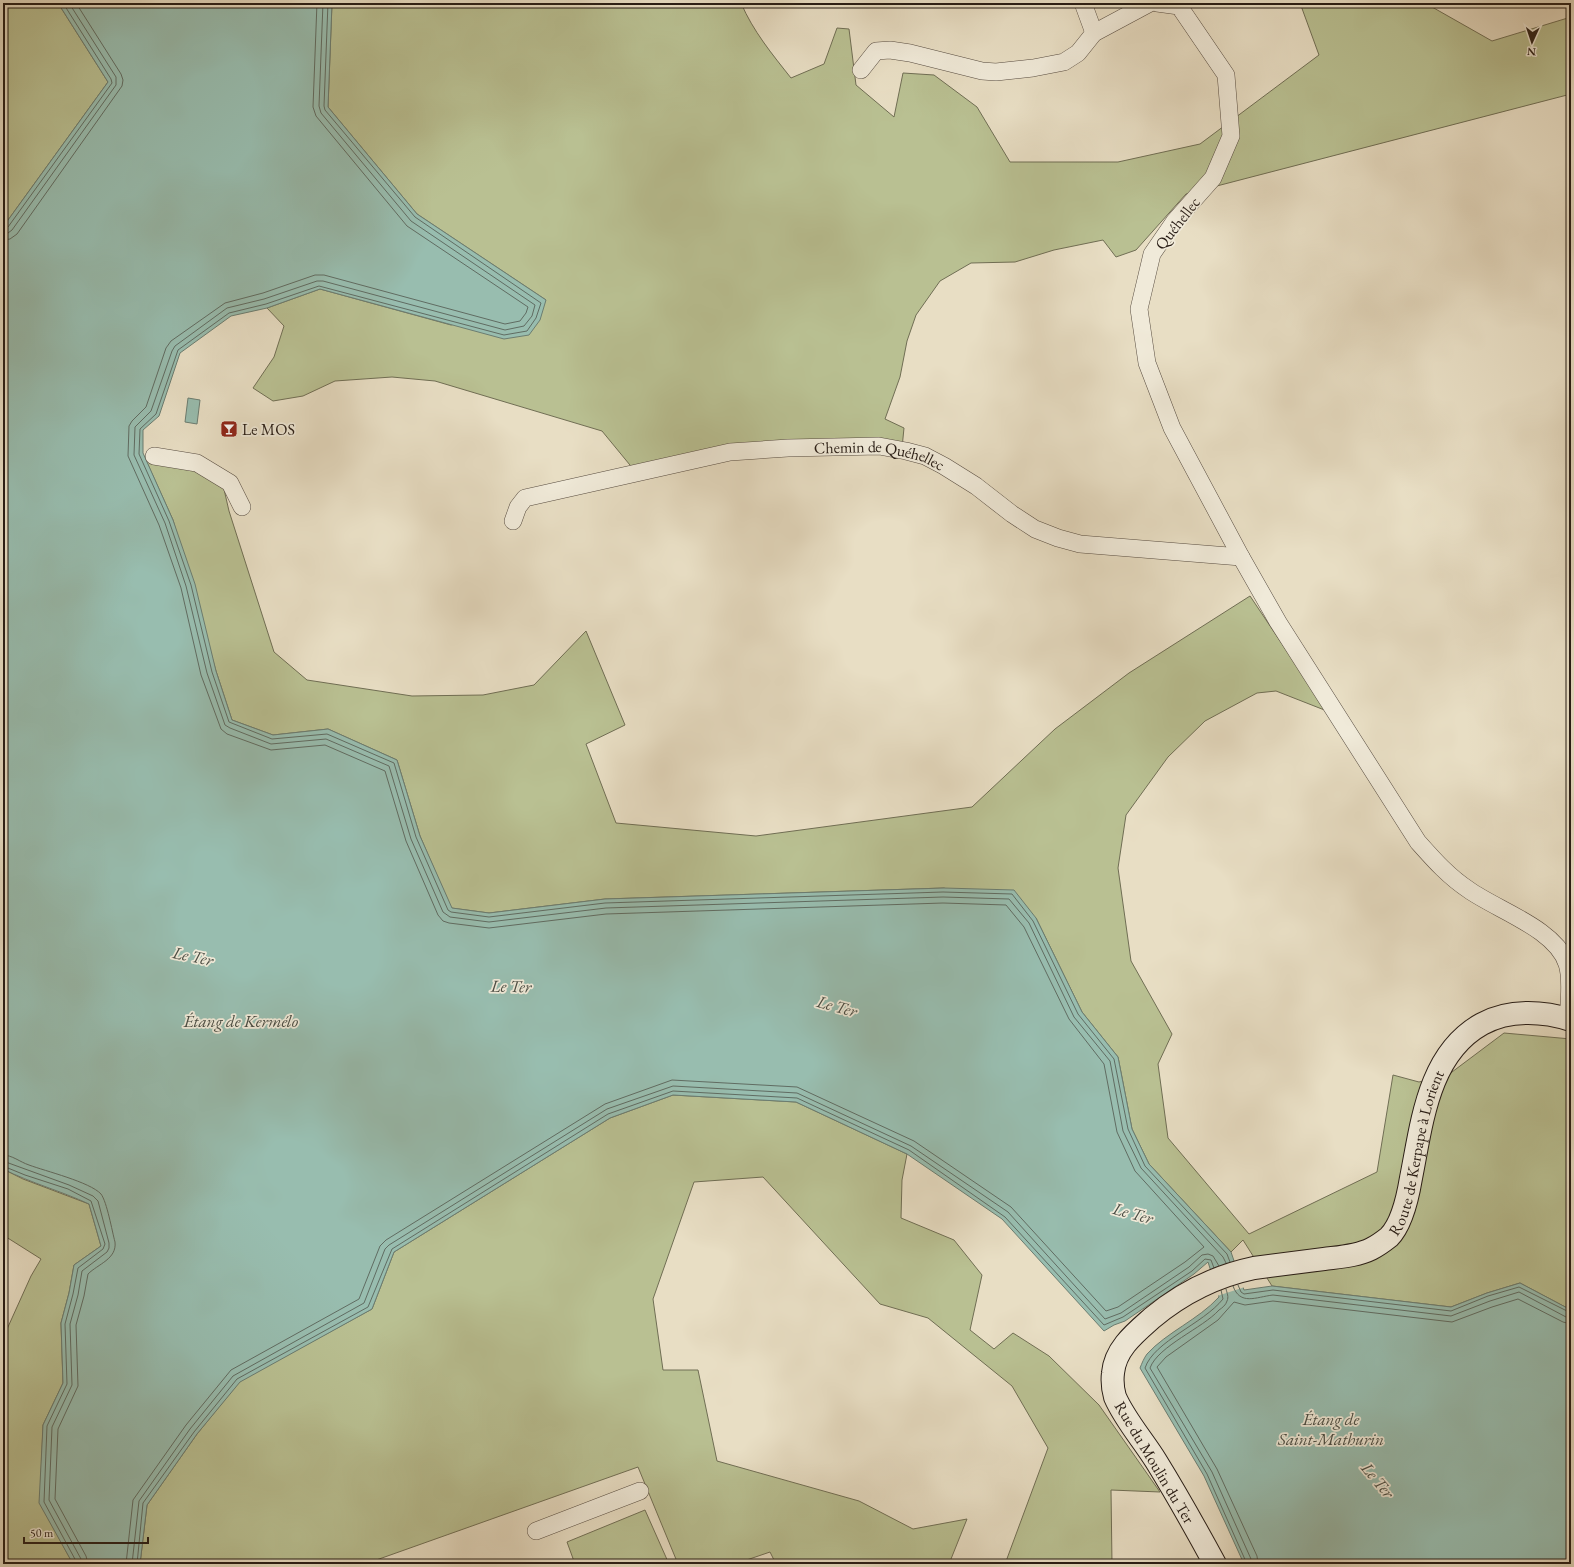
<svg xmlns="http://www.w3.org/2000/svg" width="1574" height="1567" viewBox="0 0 1574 1567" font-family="'EB Garamond',serif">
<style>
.green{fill:#b9c092;stroke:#706e54}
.water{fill:#98bdaf;stroke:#6b7d71}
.pier{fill:#e8dec4}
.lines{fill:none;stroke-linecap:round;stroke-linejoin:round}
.shore{stroke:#606c62;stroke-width:1}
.street-casing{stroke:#574c41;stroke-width:18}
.secondary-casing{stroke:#271c15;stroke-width:24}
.street{stroke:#f0ead9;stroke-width:17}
.secondary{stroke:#f0ead9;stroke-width:22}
.labels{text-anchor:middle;stroke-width:3.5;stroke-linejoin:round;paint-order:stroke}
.street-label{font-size:16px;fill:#271c15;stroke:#f0ead9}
.poi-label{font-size:16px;fill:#271c15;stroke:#f0ead9;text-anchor:start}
.water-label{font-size:17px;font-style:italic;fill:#494c43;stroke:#f0ead9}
</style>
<rect width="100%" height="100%" fill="#e8dec4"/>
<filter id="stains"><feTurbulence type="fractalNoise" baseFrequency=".005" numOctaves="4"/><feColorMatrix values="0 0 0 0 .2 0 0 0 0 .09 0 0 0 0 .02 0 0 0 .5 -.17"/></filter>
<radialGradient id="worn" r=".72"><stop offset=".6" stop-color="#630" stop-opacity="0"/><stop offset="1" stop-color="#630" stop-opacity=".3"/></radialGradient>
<g class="green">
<path d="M 3,3 L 58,3 L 108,82 L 3,227 Z"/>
<path d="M 332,3 L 741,3 C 753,31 772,54 791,78 L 824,64 L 837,28 L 849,29 L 856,85 L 894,117 L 903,73 L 934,75 L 977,107 L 1010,162 L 1118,162 L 1200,144 L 1319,55 L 1300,3 L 1425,3 L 1492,41 L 1571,17 L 1571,94 L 1186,194 L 1136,250 L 1116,257 L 1103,240 L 1054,250 L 1015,262 L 971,263 L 940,281 L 916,315 L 907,341 L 900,377 L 885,419 L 904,428 L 902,448 L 788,448 L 639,476 L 602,431 L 435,381 L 392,377 L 335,381 L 303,396 L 273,401 L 253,388 L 274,357 L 284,326 L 267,308 L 320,289 L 451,325 L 546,300 L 417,214 L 328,107 Z"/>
<path d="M 144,456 L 160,464 L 197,463 L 223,485 L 229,511 L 274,652 L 307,680 L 412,696 L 483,695 L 534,685 L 586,631 L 625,725 L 586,744 L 616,823 L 756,836 L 972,807 L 1055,729 L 1129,673 L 1250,596 L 1327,711 L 1276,691 L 1257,693 L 1205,721 L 1168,757 L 1126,815 L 1118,868 L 1131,961 L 1172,1034 L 1158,1064 L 1168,1138 L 1249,1234 L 1377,1172 L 1393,1075 L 1419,1082 L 1448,1075 L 1504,1033 L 1571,1039 L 1571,1310 L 1520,1283 L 1487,1293 L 1451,1307 L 1272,1286 L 1243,1240 L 1231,1252 L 1149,1164 L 1132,1129 L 1118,1057 L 1082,1012 L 1036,918 L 944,888 L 605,899 L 489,913 L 451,908 L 420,836 L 397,760 L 328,729 L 273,735 L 232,720 L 216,671 L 173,520 Z"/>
<path d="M 673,1095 L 796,1102 L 907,1154 L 902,1180 L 901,1218 L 954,1240 L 982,1275 L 970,1330 L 994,1349 L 1013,1333 L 1049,1356 L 1099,1405 L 1160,1492 L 1111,1490 L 1112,1564 L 1005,1564 L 1048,1448 L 1012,1386 L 928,1318 L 880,1304 L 763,1177 L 694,1182 L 653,1299 L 663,1370 L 698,1370 L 717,1461 L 859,1501 L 913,1529 L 967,1519 L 949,1564 L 776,1564 L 770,1552 L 735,1564 L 678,1564 L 638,1467 L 365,1564 L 140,1564 L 147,1505 L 197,1434 L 240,1381 L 372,1309 L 394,1252 L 610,1118 Z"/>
<path d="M 3,1169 L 23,1179 L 89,1204 L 101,1246 L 74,1265 L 69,1293 L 61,1323 L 63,1383 L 43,1425 L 40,1503 L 73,1564 L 3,1564 L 3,1338 L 31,1276 L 41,1259 L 3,1235 Z"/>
<path d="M 645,1510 L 669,1564 L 575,1564 L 567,1542 Z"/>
</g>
<g class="water">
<path d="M 58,3 L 332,3 L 328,107 L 417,214 L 546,300 L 540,320 L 529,335 L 504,339 L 320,289 L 267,308 L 231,316 L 180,353 L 159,416 L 143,430 L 143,453 L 173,520 L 195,584 L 216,671 L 232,720 L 273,735 L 328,729 L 397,760 L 420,836 L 452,908 L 489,913 L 605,899 L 944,888 L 1014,890 L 1036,918 L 1082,1012 L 1118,1057 L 1132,1129 L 1149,1164 L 1231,1252 L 1244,1290 L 1272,1286 L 1451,1307 L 1487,1293 L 1520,1283 L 1571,1310 L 1571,1564 L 1244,1564 L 1204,1476 L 1140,1368 C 1142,1363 1144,1358 1147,1354 C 1167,1332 1198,1320 1219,1297 L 1208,1262 L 1194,1274 L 1125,1321 L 1114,1325 L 1104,1331 L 1002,1219 L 907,1154 L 796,1102 L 673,1095 L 610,1118 L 394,1252 L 372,1309 L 240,1382 L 197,1434 L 147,1505 L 140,1564 L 73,1564 L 39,1503 L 43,1425 L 63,1383 L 61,1323 L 69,1293 L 74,1265 L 101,1246 L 89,1204 C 61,1191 31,1183 3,1169 L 3,227 L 108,82 Z"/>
<path d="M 188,398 L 200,400 L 197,424 L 185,422 Z"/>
</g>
<path class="pier" d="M 1236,1261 L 1245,1287 L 1217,1296 L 1208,1270 Z"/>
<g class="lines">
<g class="shore">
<path d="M 323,3 L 319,106 L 321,113 L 411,221 L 535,305 L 532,316 L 524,326 L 505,330 L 323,281 L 317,281 L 264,299 L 227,308 L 175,346 L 172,351 L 151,411 L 135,427 L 134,455 L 165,523 L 186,586 L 207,673 L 225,725 L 230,728 L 271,744 L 326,739 L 389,766 L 411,839 L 443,912 L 450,917 L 489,922 L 606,908 L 943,897 L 1009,899 L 1029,923 L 1074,1017 L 1110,1061 L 1123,1131 L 1141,1168 L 1223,1257 L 1226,1263"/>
<path d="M 328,3 L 324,106 L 325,110 L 415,217 L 541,303 L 536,318 L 527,331 L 504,335 L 319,286 L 266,304 L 229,313 L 178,350 L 156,414 L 140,429 L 139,454 L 169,521 L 191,585 L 212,672 L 229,722 L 272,739 L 327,734 L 394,763 L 416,837 L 448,910 L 451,912 L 489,917 L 605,903 L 943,892 L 1012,894 L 1033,921 L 1078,1014 L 1114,1059 L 1128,1129 L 1145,1166 L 1227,1254 L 1230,1262"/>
<path d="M 3,229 L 8,227 L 112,83 L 111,79 L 63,3"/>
<path d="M 3,234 L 8,233 L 12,230 L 116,85 L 116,77 L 69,3"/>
<path d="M 3,240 L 10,239 L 17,234 L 122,86 L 123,80 L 121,74 L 76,3"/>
<path d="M 3,1155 C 12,1155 20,1162 29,1165 C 45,1171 90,1182 101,1194 C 107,1202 112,1231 115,1242 C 117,1259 98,1264 88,1274 L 84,1296 L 76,1325 L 78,1386 L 58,1429 L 55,1499 L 86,1556 L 88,1564"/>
<path d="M 3,1161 L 69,1185 L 93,1196 L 98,1201 L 109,1243 L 109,1248 L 107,1252 L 82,1271 L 78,1295 L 70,1324 L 72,1385 L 52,1427 L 49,1500 L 81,1559 L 82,1564"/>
<path d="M 3,1166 L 25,1175 L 68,1189 L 91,1201 L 105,1244 L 103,1249 L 78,1268 L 73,1294 L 65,1324 L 67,1384 L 47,1426 L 44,1502 L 76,1561 L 77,1564"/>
<path d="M 1238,1285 L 1241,1292 L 1244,1294 L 1273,1290 L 1451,1311 L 1488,1296 L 1519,1287 L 1571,1313"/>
<path d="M 1233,1286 C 1240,1306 1256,1297 1273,1295 L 1451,1316 L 1490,1301 L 1519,1292 L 1566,1317 L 1571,1318"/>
<path d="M 1226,1289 C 1227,1293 1229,1297 1227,1301 C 1226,1305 1222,1308 1219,1310 C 1203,1328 1158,1346 1150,1368 L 1212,1472 L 1251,1559 L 1252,1564"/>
<path d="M 1221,1290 L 1223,1299 C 1203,1324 1154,1341 1145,1368 L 1207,1474 L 1247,1564"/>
<path d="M 126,1564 L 133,1500 L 186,1425 L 231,1370 L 359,1299 L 380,1246 L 386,1240 L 605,1104 L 672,1080 L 797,1087 L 914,1141 L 1011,1207 L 1106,1311 L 1118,1307 L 1185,1262 L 1204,1247 L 1135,1171 L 1117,1132 L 1104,1064 L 1069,1019 L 1024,927 L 1006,905 L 943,903 L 606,914 L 489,928 L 449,923 L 443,921 L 438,915 L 406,841 L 385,771 L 325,745 L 271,750 L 227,734 L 221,729 L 201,675 L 181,588 L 159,525 L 128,456 L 129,426 L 132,421 L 146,407 L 166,348 L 171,341 L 225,303 L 263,293 L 315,275 L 324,275 L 505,324 L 520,321 L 526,313 L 528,307 L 407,226 L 316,116 L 313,107 L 317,3"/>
<path d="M 132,1564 L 139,1501 L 190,1429 L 233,1376 L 364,1303 L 385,1249 L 389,1245 L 607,1109 L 673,1086 L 797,1093 L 911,1146 L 1008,1212 L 1105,1319 L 1121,1313 L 1189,1267 L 1202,1255 L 1208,1254 L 1213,1256 L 1219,1266"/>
<path d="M 137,1564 L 143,1503 L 194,1432 L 237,1379 L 368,1307 L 392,1249 L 608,1114 L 673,1091 L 797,1098 L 909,1150 L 1005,1217 L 1104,1325 L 1123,1317 L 1192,1271 L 1205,1259 L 1211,1260 L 1214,1268"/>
<path d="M 1258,1564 L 1257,1556 L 1217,1469 L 1157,1367 L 1166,1357 L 1218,1320 L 1234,1302 L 1245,1305 L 1273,1301 L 1452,1322 L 1492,1307 L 1518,1299 L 1563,1322 L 1571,1324"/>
</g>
<g class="street-casing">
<g id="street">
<path d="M 1083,3 L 1094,33"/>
<path d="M 1157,3 L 1179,6 L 1226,75 L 1231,136 L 1213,178 L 1174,222 L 1152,254 L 1139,309 L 1147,363 L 1172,428 L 1241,557 L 1278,622 L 1418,842 C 1434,860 1449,877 1469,890 C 1497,910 1556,929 1567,964 C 1572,978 1569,1004 1568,1019"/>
<path d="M 861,70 L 876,51 L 890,50 L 910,53 L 982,71 L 996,72 L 1033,68 L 1064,62 L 1078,53 L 1094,33 L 1150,3"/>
<path d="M 154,456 L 197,463 L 230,483 L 242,507"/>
<path id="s1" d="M 513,521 L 518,507 L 525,498 L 730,452 L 788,448 L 879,446 L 906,451 L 925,456 L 944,466 L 976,486 L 1012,514 L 1035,529 L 1058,538 L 1080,544 L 1241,557"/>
<path d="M 536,1531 L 640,1491"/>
</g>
</g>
<g class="secondary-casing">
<g id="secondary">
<path id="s2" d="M 1215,1564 C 1196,1529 1177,1495 1156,1461 C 1143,1440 1125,1420 1115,1397 C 1113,1390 1112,1381 1113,1373 C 1115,1349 1135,1333 1152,1318 C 1182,1293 1216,1276 1254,1268 C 1278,1265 1301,1262 1324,1259 C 1339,1257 1357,1256 1371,1249 C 1377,1246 1384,1241 1389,1237 C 1402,1224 1408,1196 1411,1178 C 1422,1123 1428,1054 1482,1024 C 1509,1009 1543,1011 1571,1020"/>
</g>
</g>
<use href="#street" class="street"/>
<use href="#secondary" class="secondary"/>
</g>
<defs>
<g id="bar-square" transform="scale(0.9)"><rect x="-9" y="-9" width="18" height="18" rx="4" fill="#8f2418" stroke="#f0ead9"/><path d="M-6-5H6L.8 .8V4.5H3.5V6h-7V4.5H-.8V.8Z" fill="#fff"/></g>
</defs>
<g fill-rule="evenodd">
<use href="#bar-square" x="229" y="429"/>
</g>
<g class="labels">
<g class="street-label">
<text transform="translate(1177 223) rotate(-52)" y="6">Quéhellec</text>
<text dy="6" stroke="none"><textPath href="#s1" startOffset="387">Chemin de Quéhellec</textPath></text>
<text dy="6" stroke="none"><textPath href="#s2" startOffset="633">Route de Kerpape à Lorient</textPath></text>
<text transform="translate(1155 1462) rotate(59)" y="6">Rue du Moulin du Ter</text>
</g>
<g class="poi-label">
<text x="242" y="435">Le MOS</text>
</g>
<g class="water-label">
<text transform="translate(193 956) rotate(12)" y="6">Le Ter</text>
<text transform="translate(511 986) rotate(1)" y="6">Le Ter</text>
<text transform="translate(837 1006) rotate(15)" y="6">Le Ter</text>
<text x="241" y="1027">Étang de Kermélo</text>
<text transform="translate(1133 1213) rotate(15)" y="6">Le Ter</text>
<text x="1331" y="1425">Étang de<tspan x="1331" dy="20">Saint-Mathurin</tspan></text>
<text transform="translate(1378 1480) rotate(50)" y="6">Le Ter</text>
</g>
</g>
<rect width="1574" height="1567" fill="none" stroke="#e8dec4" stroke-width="16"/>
<rect x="4" y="4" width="1566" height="1559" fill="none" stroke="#271c15" stroke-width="2"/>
<rect x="8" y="8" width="1558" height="1551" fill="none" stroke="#271c15"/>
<g transform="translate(1532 42) rotate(183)" stroke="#f0ead9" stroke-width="3" paint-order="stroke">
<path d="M0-3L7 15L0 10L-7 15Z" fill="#271c15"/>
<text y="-6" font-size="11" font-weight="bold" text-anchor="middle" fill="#271c15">N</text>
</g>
<path d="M24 1537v6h124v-6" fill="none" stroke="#271c15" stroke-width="2"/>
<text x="30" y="1537" font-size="12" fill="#271c15" stroke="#f0ead9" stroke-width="3" paint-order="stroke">50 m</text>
<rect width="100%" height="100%" filter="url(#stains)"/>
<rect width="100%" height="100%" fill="url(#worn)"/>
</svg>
